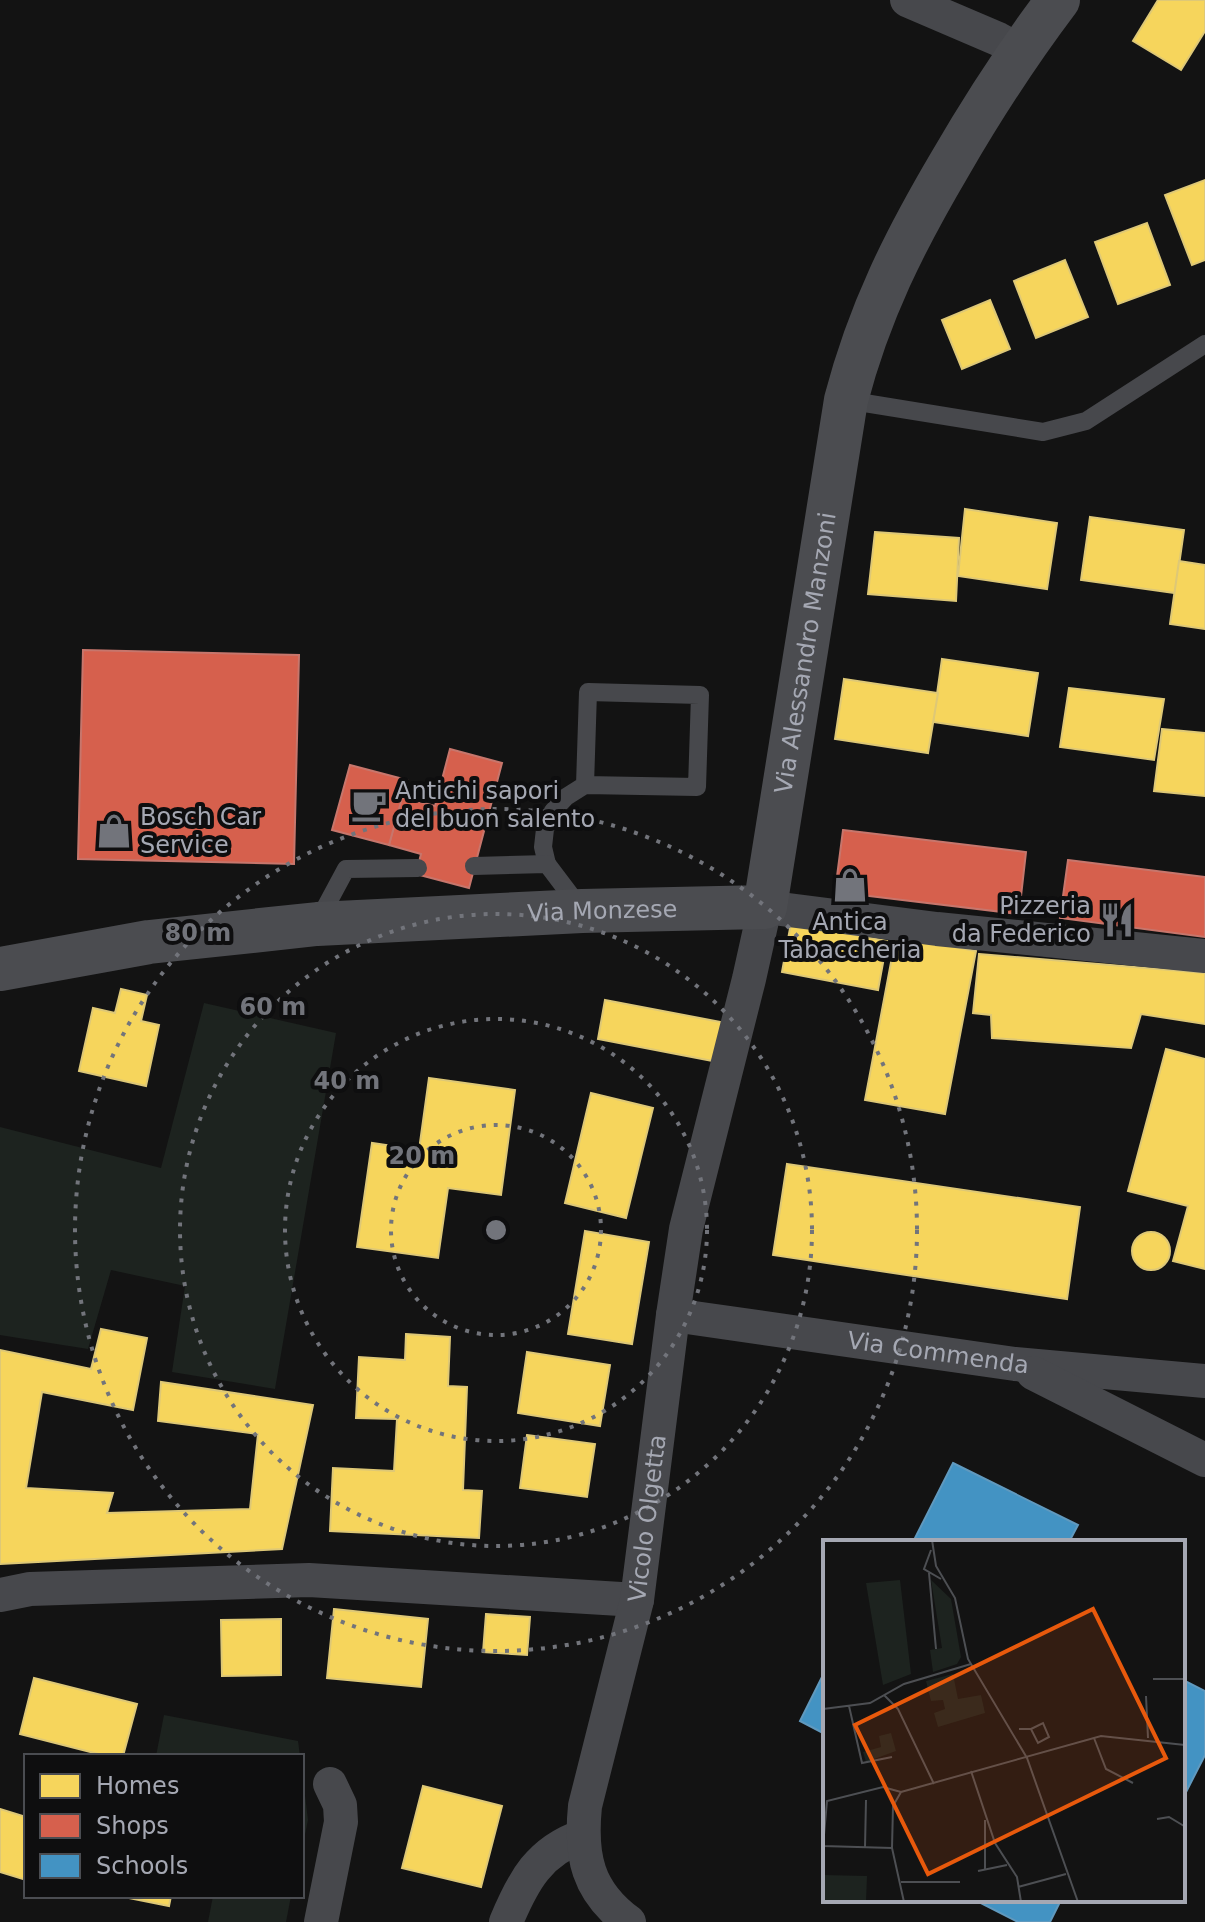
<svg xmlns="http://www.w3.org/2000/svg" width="1205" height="1922" viewBox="0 0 1205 1922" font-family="'DejaVu Sans',sans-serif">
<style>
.green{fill:#1d231f}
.homes{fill:#f6d55c;stroke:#dec876;stroke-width:2}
.shops{fill:#d6604d;stroke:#c7766c;stroke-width:2}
.schools{fill:#4393c3;stroke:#6099be;stroke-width:2}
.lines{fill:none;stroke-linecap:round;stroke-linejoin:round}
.lane{stroke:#47484c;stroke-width:18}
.street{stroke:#47484c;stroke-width:34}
.secondary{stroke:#4b4c50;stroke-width:44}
.ring{fill:none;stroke:#72747b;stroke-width:4;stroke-dasharray:4 8}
.labels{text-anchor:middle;stroke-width:8;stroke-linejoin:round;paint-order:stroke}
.street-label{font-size:24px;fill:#a5a8b3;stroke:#0e0e0f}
.poi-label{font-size:24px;fill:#a5a8b3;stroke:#0e0e0f;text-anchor:start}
.inset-road{fill:none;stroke:#4d4f53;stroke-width:2}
.view{fill:#e8590c;fill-opacity:0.15;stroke:#e8590c;stroke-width:4}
.inset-edge{fill:none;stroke:#a5a8b3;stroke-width:4}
.centre{fill:#72747b;stroke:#0e0e0f;stroke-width:4}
.ring-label{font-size:24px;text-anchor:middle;font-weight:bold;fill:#72747b;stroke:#0e0e0f;stroke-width:8;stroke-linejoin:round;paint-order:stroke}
</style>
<rect width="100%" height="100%" fill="#131313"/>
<g class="green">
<path d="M 204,1003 L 336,1033 L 275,1389 L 172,1372 L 185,1286 L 111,1270 L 88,1349 L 0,1335 L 0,1127 L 161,1168 Z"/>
<path d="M 164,1715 L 298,1741 L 300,1756 L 156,1756 Z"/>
<path d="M 302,1771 L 308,1820 L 302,1849 Z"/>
<path d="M 213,1896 L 291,1896 L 286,1922 L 208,1922 Z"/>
</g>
<g class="homes">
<path d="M 1158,0 L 1205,0 L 1205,31 L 1181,70 L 1133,41 Z"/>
<path d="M 1205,180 L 1205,260 L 1192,265 L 1165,195 Z"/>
<path d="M 1147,223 L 1170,285 L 1118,304 L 1095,242 Z"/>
<path d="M 1065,260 L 1088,317 L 1036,338 L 1014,281 Z"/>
<path d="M 990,300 L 1010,349 L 962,369 L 942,320 Z"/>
<path d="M 965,509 L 1057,523 L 1047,589 L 958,576 Z"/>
<path d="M 1090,517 L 1184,530 L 1175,593 L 1081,580 Z"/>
<path d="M 875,532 L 959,538 L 956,601 L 868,594 Z"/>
<path d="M 1179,561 L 1205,565 L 1205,629 L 1170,624 Z"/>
<path d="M 942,659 L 1038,673 L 1028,736 L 933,722 Z"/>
<path d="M 844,679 L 938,693 L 928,753 L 835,739 Z"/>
<path d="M 1069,688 L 1164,699 L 1154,760 L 1060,747 Z"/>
<path d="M 1162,729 L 1205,733 L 1205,796 L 1154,791 Z"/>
<path d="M 791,923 L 887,941 L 878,990 L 782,972 Z"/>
<path d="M 896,936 L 976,951 L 945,1114 L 865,1100 Z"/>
<path d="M 979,954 L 1205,973 L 1205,1024 L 1141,1014 L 1131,1048 L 992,1038 L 991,1015 L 973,1013 Z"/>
<path d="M 121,989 L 147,995 L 141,1021 L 159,1025 L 146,1086 L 79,1071 L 93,1008 L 115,1013 Z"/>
<path d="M 605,1000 L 726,1023 L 718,1062 L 598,1039 Z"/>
<path d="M 1166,1049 L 1205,1059 L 1205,1269 L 1173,1261 L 1188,1206 L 1128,1191 Z"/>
<path d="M 429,1078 L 515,1090 L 501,1195 L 448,1188 L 438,1258 L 357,1247 L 372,1143 L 419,1150 Z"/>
<path d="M 591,1093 L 653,1108 L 626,1218 L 565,1203 Z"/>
<path d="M 787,1164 L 1080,1207 L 1067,1299 L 773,1255 Z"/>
<path d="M 585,1231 L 649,1242 L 632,1344 L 568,1334 Z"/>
<circle cx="1151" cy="1251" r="19"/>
<path d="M 101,1329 L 147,1338 L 133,1410 L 42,1392 L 26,1488 L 113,1493 L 107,1513 L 250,1509 L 258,1434 L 158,1421 L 161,1382 L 313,1405 L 282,1549 L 0,1564 L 0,1350 L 91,1369 Z"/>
<path d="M 406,1334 L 450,1337 L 448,1386 L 467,1387 L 463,1490 L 482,1491 L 479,1538 L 330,1531 L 333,1468 L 394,1471 L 397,1419 L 356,1418 L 359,1357 L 405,1360 Z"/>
<path d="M 527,1352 L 610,1365 L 600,1426 L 518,1413 Z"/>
<path d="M 527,1435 L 595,1444 L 587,1497 L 520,1488 Z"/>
<path d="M 334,1609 L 428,1619 L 421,1687 L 327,1678 Z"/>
<path d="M 486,1614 L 530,1617 L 527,1655 L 483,1652 Z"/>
<path d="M 281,1619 L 281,1675 L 222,1676 L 221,1620 Z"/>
<path d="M 34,1678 L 137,1704 L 123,1756 L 106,1756 L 20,1734 Z"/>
<path d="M 423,1786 L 502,1806 L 481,1887 L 402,1868 Z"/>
<path d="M 0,1809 L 26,1817 L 26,1880 L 0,1872 Z"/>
<path d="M 119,1896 L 171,1896 L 169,1906 Z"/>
</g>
<g class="shops">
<path d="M 83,650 L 299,655 L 294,864 L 78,859 Z"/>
<path d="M 450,749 L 502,763 L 469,888 L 416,874 L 421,854 L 389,845 L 401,797 L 435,806 Z"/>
<path d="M 350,765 L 407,780 L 389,845 L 332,830 Z"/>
<path d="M 843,830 L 1026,852 L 1019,914 L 835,892 Z"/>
<path d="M 1068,860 L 1205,877 L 1205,937 L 1060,918 Z"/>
</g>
<g class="schools">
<path d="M 953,1463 L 1078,1525 L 1069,1542 L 913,1542 Z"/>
<path d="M 825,1671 L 825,1734 L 800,1721 Z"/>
<path d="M 1183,1680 L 1205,1691 L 1205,1755 L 1183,1798 Z"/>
<path d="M 975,1900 L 1061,1900 L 1050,1922 L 1018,1922 Z"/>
</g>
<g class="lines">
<g class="lane">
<path d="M 846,400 L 1043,432 L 1086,421 L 1205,344"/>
<path d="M 547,864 L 543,847 L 545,829 L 553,811 L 566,797 L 585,785 L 697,787 L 700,695 L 588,692 L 585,785"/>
<path d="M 474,866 L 547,864 L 581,909"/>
<path d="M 317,923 L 346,869 L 418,868"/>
</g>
<g class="street">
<path d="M 907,0 L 998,39 L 1020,51"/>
<path id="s1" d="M 673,1315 L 1015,1364 L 1205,1381"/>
<path d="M 1033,1373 L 1205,1460"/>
<path d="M 0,1595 L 30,1589 L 309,1580 L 637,1600"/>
<path d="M 321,1922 L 341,1822 L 340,1805 L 330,1784"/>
<path d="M 506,1922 C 523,1881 539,1851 583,1836"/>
<path id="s2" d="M 629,1922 C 587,1891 580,1856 585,1806 L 637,1600 L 673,1315 L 686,1229 L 749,979 L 765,907 L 937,929 L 1205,956"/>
</g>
<path class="secondary" id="s3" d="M 0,969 L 149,942 L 317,924 L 582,911 L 765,907 L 846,400 C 869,312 904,242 950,164 C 983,107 1018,53 1058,0"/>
</g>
<g class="ring">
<circle cx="496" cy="1230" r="105"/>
<circle cx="496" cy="1230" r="211"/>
<circle cx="496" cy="1230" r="316"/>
<circle cx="496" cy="1230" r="421"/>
</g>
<defs>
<g id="cafe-bare" transform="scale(2.76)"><path d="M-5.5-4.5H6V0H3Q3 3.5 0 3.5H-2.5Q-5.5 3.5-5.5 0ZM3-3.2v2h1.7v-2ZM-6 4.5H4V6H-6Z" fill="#72747b" stroke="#0e0e0f" stroke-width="2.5" paint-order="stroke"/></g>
<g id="shop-bare" transform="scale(2.76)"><path d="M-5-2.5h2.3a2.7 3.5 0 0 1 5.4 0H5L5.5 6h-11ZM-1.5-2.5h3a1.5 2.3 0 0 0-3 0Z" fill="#72747b" stroke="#0e0e0f" stroke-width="2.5" paint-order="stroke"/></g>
<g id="restaurant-bare" transform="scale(2.76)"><path d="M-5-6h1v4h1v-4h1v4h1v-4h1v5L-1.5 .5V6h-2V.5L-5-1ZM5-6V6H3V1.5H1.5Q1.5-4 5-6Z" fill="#72747b" stroke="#0e0e0f" stroke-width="2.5" paint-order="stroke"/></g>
</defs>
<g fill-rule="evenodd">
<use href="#cafe-bare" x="369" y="805"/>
<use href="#shop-bare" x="114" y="831"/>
<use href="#shop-bare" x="850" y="885"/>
<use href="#restaurant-bare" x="1117" y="920"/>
</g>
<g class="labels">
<g class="street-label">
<text dy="8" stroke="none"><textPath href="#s3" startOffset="1026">Via Alessandro Manzoni</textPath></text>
<text dy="8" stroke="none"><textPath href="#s3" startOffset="606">Via Monzese</textPath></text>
<text dy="8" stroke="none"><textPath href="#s1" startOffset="268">Via Commenda</textPath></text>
<text dy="8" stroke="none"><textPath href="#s2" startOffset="426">Vicolo Olgetta</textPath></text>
</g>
<g class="poi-label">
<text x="395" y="799">Antichi sapori<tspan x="395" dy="28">del buon salento</tspan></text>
<text x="140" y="825">Bosch Car<tspan x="140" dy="28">Service</tspan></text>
<text x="1091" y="914" text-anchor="end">Pizzeria<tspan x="1091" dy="28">da Federico</tspan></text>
<text x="850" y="930" text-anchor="middle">Antica<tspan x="850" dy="28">Tabaccheria</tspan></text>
</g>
</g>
<g transform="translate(823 1540)">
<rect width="362" height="362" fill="#131313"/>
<path d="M 77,40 L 88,134 L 60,145 L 43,43 ZM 108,40 L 128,59 L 138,117 L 134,124 L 110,132 L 107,110 L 119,108 ZM 130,134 L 135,159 L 158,155 L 162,173 L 115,187 L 111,173 L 122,169 L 120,160 L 108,161 L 103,141 ZM 68,193 L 73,211 L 43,222 L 40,212 L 58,207 L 56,196 ZM 0,335 L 44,336 L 43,362 L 0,362 Z" fill="#1d231f"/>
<path class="inset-road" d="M 109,0 L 113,26 L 132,58 L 145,119 L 204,218 L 255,362M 108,10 L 101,29 L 118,39M 106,33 L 113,109M 330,139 L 362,139M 61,155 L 75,169 L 111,244M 323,156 L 325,198M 26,166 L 39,223 L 69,217M 0,169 L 47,163 L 81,144 L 148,124M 196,189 L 208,189 L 215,203 L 226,197 L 220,183 L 208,189M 271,198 L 283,229 L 310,243M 148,231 L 172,303 L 194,337 L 198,362M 78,252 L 278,196 L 362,205M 78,252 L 70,266 L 69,308 L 81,362M 334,279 L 346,277 L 361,286M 362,285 L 362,324M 0,306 L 4,261 L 60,247 L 78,252M 0,306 L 69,308M 42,307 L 43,260M 162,330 L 162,280M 155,331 L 184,325M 78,342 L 137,342M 195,347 L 243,334"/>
<path class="view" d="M 270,69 L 343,218 L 105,334 L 32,185 Z"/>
<rect width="362" height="362" class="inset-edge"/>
</g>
<circle cx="496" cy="1230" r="12" class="centre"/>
<g class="ring-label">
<text x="198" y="941">80 m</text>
<text x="273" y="1015">60 m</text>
<text x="347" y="1089">40 m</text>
<text x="422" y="1164">20 m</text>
</g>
<rect x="24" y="1754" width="280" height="144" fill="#0e0e0f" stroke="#4a4c51" stroke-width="2"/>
<rect x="40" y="1774" width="40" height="24" fill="#f6d55c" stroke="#4a4c51" stroke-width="2"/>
<text x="96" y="1794" font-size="24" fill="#a5a8b3">Homes</text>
<rect x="40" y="1814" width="40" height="24" fill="#d6604d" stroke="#4a4c51" stroke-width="2"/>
<text x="96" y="1834" font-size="24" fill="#a5a8b3">Shops</text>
<rect x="40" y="1854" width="40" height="24" fill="#4393c3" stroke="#4a4c51" stroke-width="2"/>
<text x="96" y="1874" font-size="24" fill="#a5a8b3">Schools</text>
</svg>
